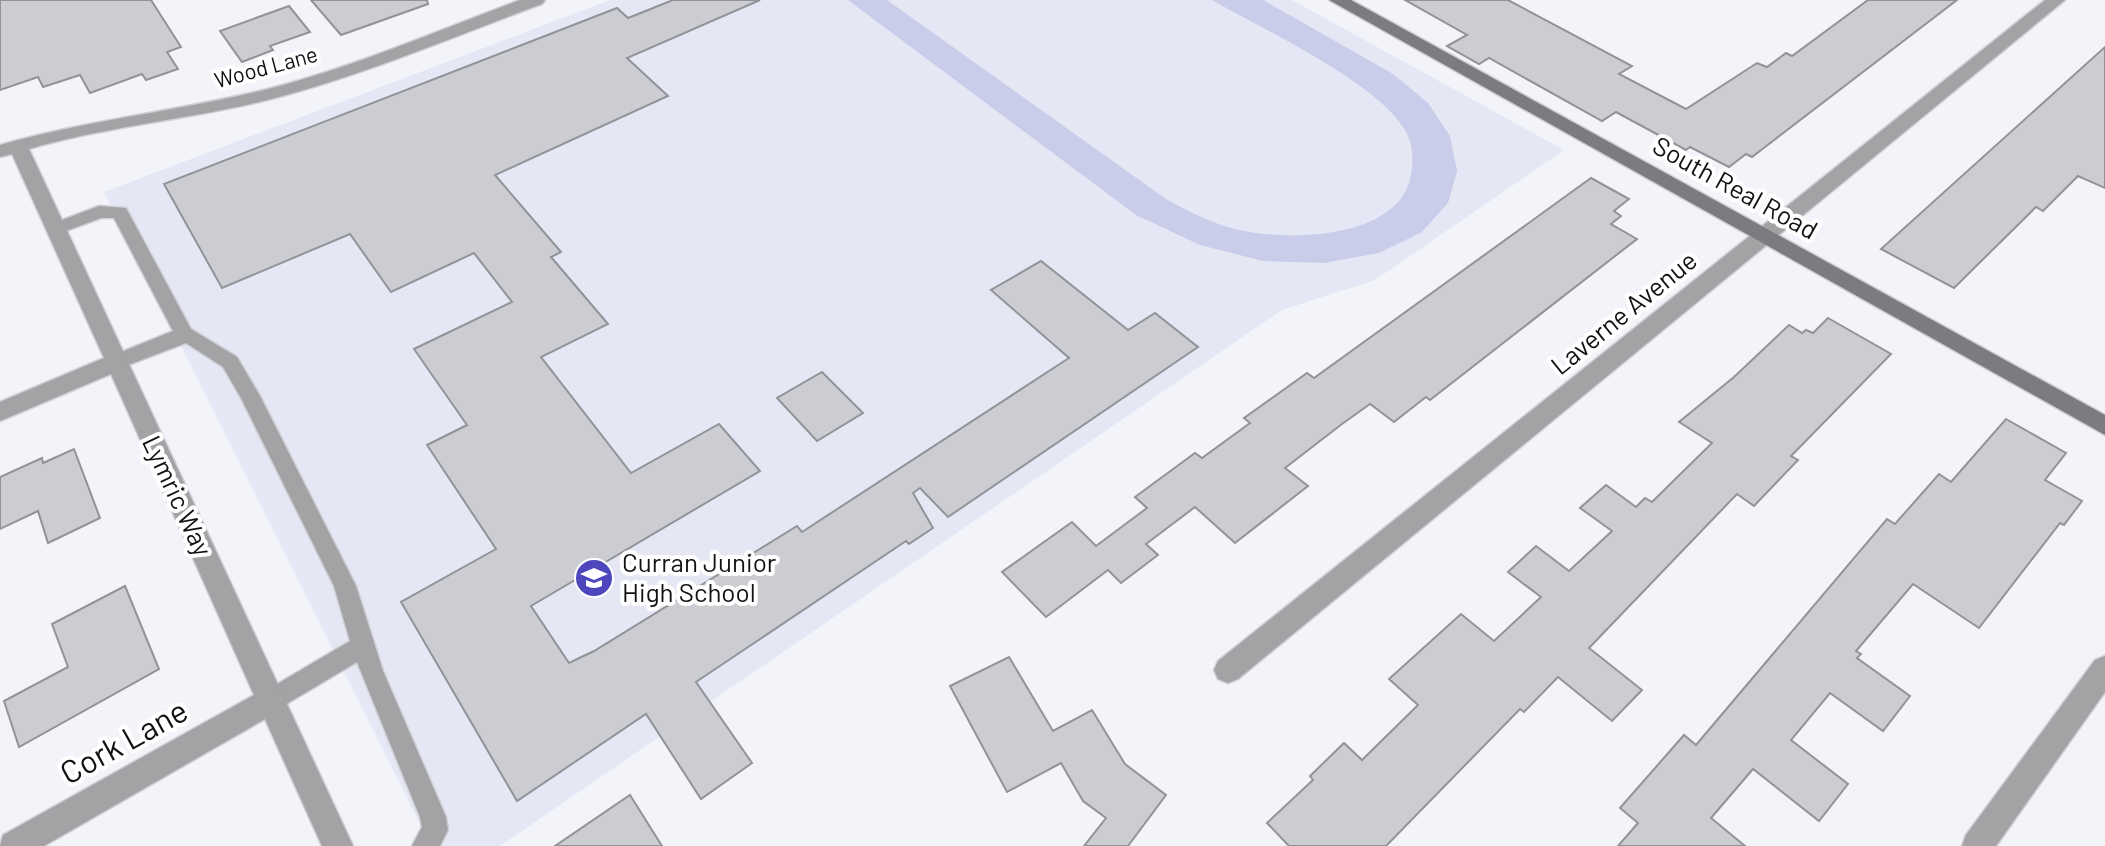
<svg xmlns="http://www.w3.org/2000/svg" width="2105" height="846" viewBox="0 0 2105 846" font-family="Barlow,sans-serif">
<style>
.built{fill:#e5e7f4}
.green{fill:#c9cde9}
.building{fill:#cccdd2;stroke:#929398;stroke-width:2}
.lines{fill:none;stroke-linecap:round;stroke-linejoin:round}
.lane-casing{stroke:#cfd0d5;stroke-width:3}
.street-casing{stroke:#cfd0d5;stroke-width:3}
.secondary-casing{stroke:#cfd0d5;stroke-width:3}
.lane{fill:#a3a3a5;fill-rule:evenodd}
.street{fill:#a3a3a5;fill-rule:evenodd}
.secondary{fill:#7c7c80;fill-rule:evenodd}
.labels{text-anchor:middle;stroke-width:8;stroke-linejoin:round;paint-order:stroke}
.far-street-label{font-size:22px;fill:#111113;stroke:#fff}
.street-label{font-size:26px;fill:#111113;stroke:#fff}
.poi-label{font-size:26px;fill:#111113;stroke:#fff;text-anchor:start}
.near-street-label{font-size:32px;fill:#111113;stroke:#fff}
</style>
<rect width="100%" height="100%" fill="#f3f4fa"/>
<path class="built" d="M 610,0 L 1292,0 L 1564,150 L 1375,280 L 1282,310 L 500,846 L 431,846 L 104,192 Z"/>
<path class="green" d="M 848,0 L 887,0 L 1166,199 C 1190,212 1216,226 1244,231 C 1291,241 1396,238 1410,179 C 1414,161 1414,143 1403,127 C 1372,80 1264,30 1212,0 L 1263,0 L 1393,74 L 1428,103 L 1450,136 L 1457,171 L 1448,203 L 1422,232 L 1379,253 L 1324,263 L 1263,261 L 1200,245 L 1136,215 Z"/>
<g class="building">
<path d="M 0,0 L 151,0 L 181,47 L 167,52 L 178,69 L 146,80 L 142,74 L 90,93 L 80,75 L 43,87 L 38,77 L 0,90 Z"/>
<path d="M 311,0 L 427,0 L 428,4 L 341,35 Z"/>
<path d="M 673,0 L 760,0 L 627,58 L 668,96 L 495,175 L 561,252 L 551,257 L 608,324 L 541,357 L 631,473 L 719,424 L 760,471 L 531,606 L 569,663 L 594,651 L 797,526 L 802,532 L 1069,358 L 991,290 L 1041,261 L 1128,330 L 1155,313 L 1198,347 L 948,517 L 920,488 L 913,493 L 933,528 L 909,544 L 906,541 L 696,682 L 752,763 L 701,799 L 646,714 L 517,801 L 401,602 L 496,549 L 427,445 L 467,425 L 414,349 L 512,302 L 474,253 L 391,292 L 350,234 L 222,288 L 164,184 L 617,8 L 628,18 Z"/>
<path d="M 1405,0 L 1508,0 L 1632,66 L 1619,74 L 1686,109 L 1757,63 L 1767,67 L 1786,53 L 1792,56 L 1868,0 L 1957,0 L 1752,157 L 1746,154 L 1729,167 L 1690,147 L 1686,150 L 1616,112 L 1602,121 L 1489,58 L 1479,64 L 1447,46 L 1467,35 Z"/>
<path d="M 289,6 L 310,32 L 270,46 L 273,50 L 242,62 L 220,31 Z"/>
<path d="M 2105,47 L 2105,188 L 2078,176 L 2043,211 L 2036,207 L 1954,288 L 1881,249 Z"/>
<path d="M 1591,178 L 1629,199 L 1614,211 L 1621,216 L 1611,224 L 1637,239 L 1430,400 L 1426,397 L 1394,422 L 1370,404 L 1342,424 L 1285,468 L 1308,486 L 1235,543 L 1195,507 L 1146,544 L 1158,555 L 1121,583 L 1108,570 L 1046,617 L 1002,572 L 1072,522 L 1096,546 L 1147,508 L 1135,497 L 1195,453 L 1202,458 L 1250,423 L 1244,418 L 1307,373 L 1314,378 Z"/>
<path d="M 1828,318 L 1891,354 L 1791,456 L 1798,460 L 1754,506 L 1737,494 L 1589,648 L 1642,690 L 1612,721 L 1558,677 L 1524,712 L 1520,709 L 1386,846 L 1289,846 L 1267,823 L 1313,780 L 1310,776 L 1344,743 L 1362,760 L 1418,705 L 1389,679 L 1461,614 L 1494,641 L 1541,597 L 1508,572 L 1536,546 L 1569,571 L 1612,531 L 1580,508 L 1606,485 L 1636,507 L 1645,498 L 1652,502 L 1712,443 L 1679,422 L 1734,377 L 1789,325 L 1802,333 L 1806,330 L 1813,333 Z"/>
<path d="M 822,372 L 863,413 L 817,441 L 777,398 Z"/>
<path d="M 2006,419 L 2066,453 L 2045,480 L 2082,501 L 2064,525 L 2060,523 L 1979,628 L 1913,584 L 1856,651 L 1861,654 L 1857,658 L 1910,696 L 1883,731 L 1830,693 L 1791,740 L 1848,784 L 1819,821 L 1753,769 L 1711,818 L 1745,846 L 1618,846 L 1638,823 L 1620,808 L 1684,735 L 1696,745 L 1887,519 L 1895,524 L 1939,474 L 1951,482 Z"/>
<path d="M 74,449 L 100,518 L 48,543 L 38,511 L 0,529 L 0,477 L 42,458 L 43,463 Z"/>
<path d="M 125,586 L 159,669 L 19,747 L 4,701 L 68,667 L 52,624 Z"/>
<path d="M 1009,657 L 1053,731 L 1092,710 L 1125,764 L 1166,795 L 1128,846 L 1084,846 L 1106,818 L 1083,801 L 1061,763 L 1007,792 L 950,686 Z"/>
<path d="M 630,795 L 662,846 L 555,846 Z"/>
</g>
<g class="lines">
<g class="lane-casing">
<path id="lane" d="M 99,206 L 126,208 L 191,329 L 237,357 L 260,396 L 356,586 L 383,671 L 446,817 L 448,830 L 440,846 L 412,846 L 422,827 L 420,817 L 357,662 L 278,709 L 270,712 L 262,709 L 258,701 L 262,693 L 350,641 L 334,586 L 241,398 L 223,367 L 186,343 L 123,367 L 109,367 L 106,362 L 109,357 L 173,331 L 114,218 L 101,218 L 55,235 L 46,229 L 49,225 Z"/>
</g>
<g class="street-casing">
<g id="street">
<path d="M 520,0 L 545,0 L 542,4 C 455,36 369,73 279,97 C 197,119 111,125 29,149 L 353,846 L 322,846 L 265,719 L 44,846 L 0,846 L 3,835 L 254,695 L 111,374 L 0,421 L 0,402 L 104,358 L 12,154 L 0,157 L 0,145 C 87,120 179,111 268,89 C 354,67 437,31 520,0 Z"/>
<path d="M 2045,0 L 2065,0 L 1238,679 L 1228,683 L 1218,679 L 1214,670 L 1218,661 Z"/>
<path d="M 2105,656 L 2105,692 L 1996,846 L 1962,846 L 1966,835 L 2095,660 Z"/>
</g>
</g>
<g class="secondary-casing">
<path id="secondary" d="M 1329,0 L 1351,0 L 2105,415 L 2105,435 Z"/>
</g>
<use href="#lane" class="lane"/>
<use href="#street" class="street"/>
<use href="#secondary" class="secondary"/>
</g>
<defs>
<g id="school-disc" transform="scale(2)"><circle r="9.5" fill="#4d46bd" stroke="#fff"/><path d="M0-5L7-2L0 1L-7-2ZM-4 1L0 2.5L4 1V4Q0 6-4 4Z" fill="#fff"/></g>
</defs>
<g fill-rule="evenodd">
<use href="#school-disc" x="594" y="578"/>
</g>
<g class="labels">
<g class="far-street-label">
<text transform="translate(266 67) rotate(-15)" y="8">Wood Lane</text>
</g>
<g class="street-label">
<text transform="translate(1735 188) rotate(29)" y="9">South Real Road</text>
<text transform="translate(1624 313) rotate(-39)" y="9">Laverne Avenue</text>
<text transform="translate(177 496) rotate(65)" y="9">Lymric Way</text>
</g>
<g class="poi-label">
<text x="622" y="572">Curran Junior<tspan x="622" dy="30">High School</tspan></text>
</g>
<g class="near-street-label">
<text transform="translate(124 742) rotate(-29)" y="11">Cork Lane</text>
</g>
</g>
</svg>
